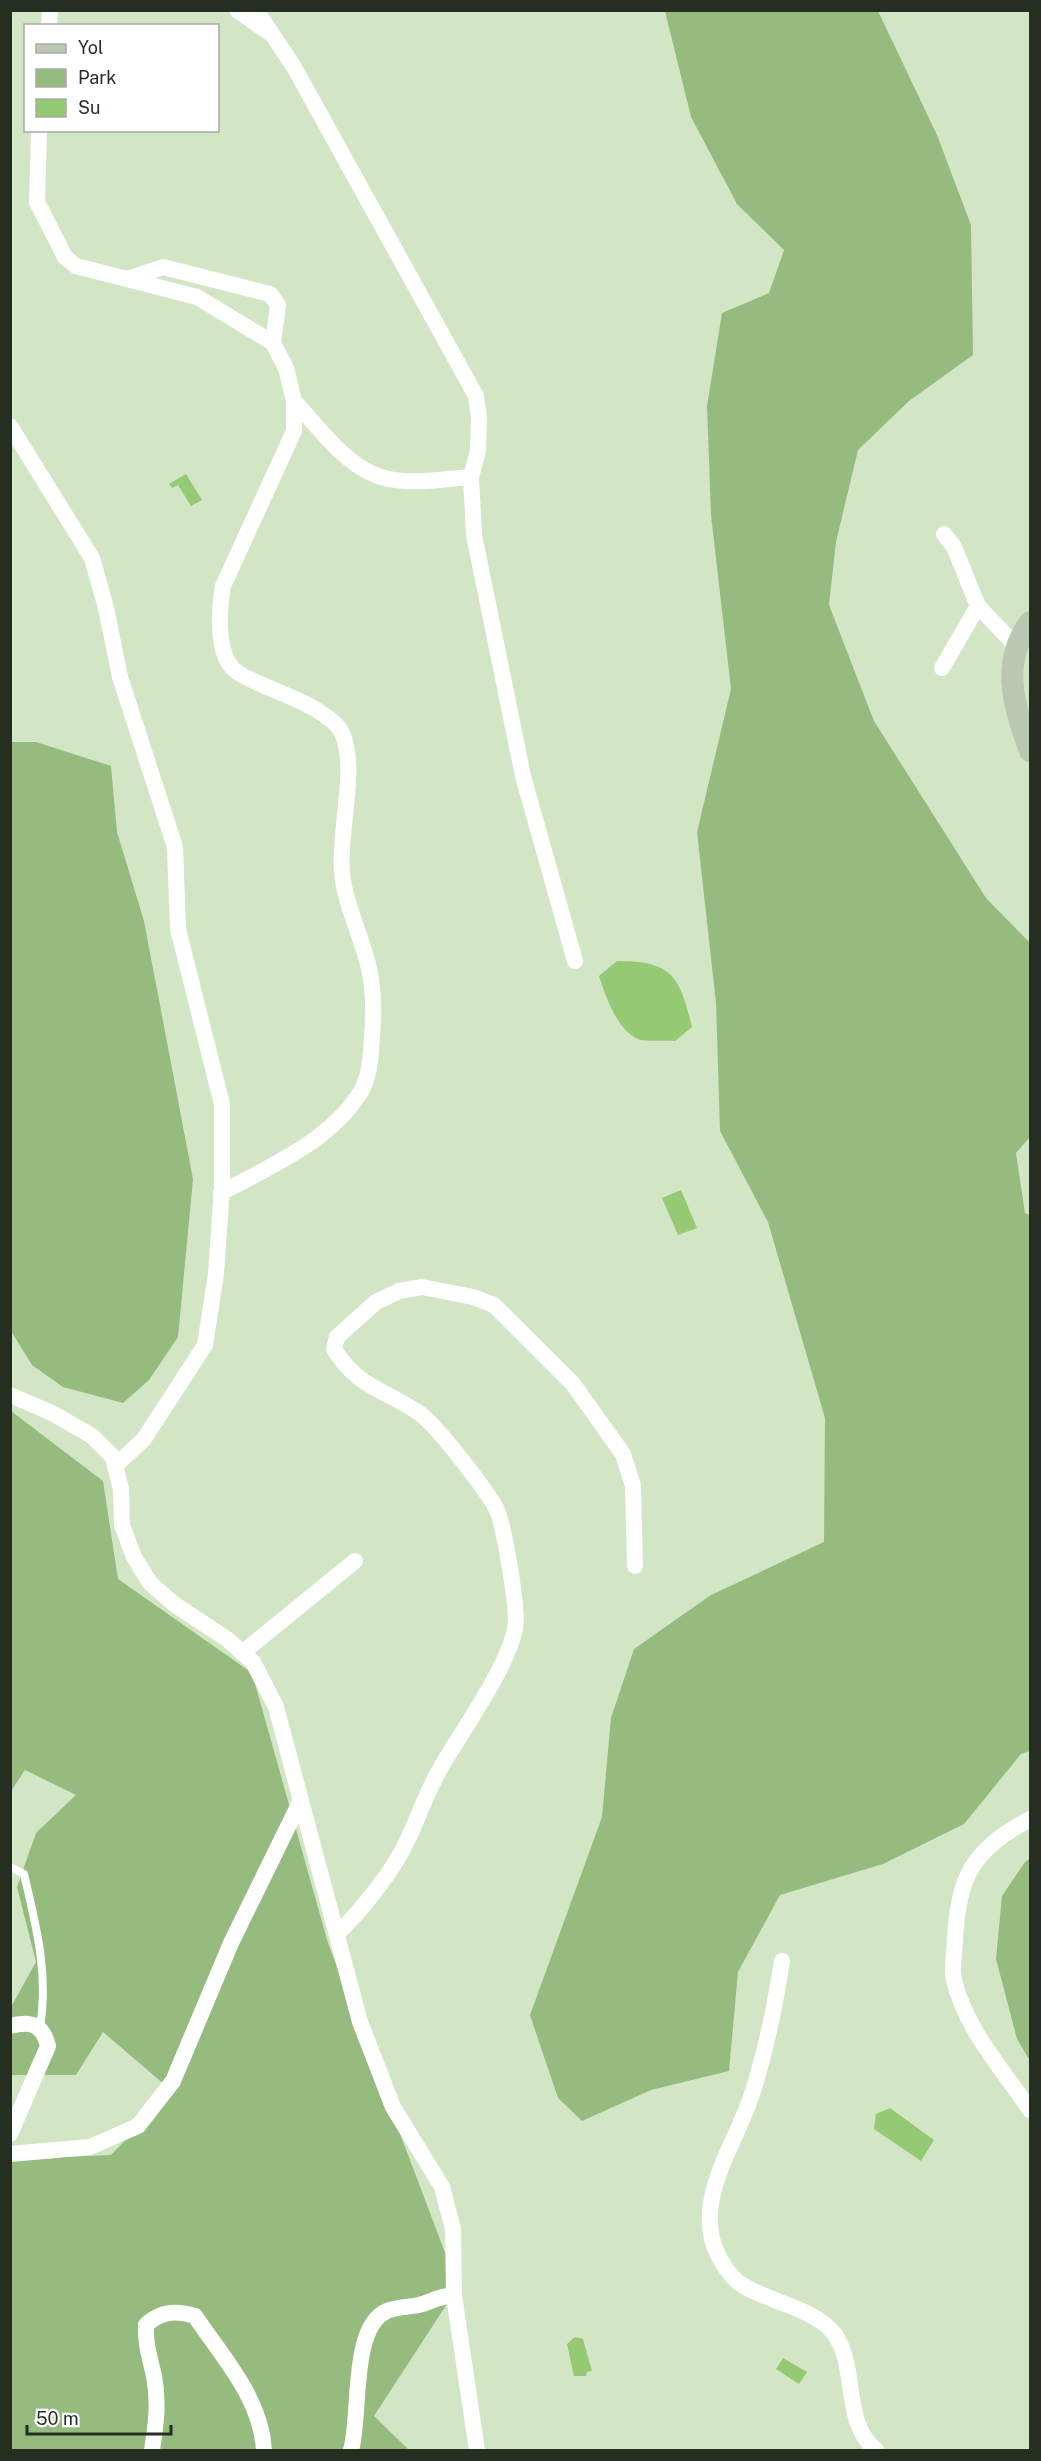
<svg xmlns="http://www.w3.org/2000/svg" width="1041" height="2461" viewBox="0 0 1041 2461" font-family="'Public Sans',sans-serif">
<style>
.green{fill:#96bb7f}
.water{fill:#96c973}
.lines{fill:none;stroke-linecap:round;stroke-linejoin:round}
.lane{stroke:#fff;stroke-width:8}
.street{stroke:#fff;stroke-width:16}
.secondary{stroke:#bac8b1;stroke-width:22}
</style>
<rect width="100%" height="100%" fill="#d2e6c6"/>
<g class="green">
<path d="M 665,11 L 878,11 L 937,135 L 971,225 L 973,355 L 909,401 L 858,450 L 836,542 L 829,605 L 874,721 L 986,898 L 1030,943 L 1030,1137 L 1016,1153 L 1025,1213 L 1030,1215 L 1030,1751 L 1021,1754 L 964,1824 L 883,1864 L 780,1895 L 738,1972 L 729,2071 L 651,2090 L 582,2121 L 558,2098 L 530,2015 L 602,1817 L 611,1718 L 634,1649 L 711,1595 L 824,1542 L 825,1418 L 768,1222 L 720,1131 L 716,1003 L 697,832 L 731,689 L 711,515 L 707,406 L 722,313 L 769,293 L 784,250 L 737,204 L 691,117 Z"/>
<path d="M 10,742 L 36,742 L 111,766 L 117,832 L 144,921 L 193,1179 L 178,1337 L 149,1380 L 123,1403 L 63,1387 L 32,1365 L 11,1331 Z"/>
<path d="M 11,1411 L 103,1481 L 118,1579 L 252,1673 L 328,1943 L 458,2287 L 374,2416 L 409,2450 L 11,2450 L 11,2159 L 111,2155 L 172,2091 L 103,2032 L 76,2075 L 11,2075 L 11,2007 L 36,1962 L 17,1887 L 36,1833 L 76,1795 L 25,1770 L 11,1791 Z"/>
<path d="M 1030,1859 L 1030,2061 L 1017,2039 L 996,1959 L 1002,1896 L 1025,1862 Z"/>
</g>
<g class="water">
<path d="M 186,474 L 202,500 L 191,506 L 178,485 L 172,488 L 169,484 Z"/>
<path d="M 617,961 C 672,961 680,976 692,1027 L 675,1041 C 667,1040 643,1042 638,1039 C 616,1029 606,996 599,976 Z"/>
<path d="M 681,1190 L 697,1228 L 678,1235 L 662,1198 Z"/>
<path d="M 890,2108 L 934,2140 L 921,2161 L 874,2129 L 876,2114 Z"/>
<path d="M 575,2337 L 583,2339 L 592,2371 L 587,2372 L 586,2376 L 574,2376 L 567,2344 Z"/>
<path d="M 783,2358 L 807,2372 L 799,2384 L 776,2369 Z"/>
</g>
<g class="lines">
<path class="lane" d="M 10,1867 L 24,1874 C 36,1926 49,1974 40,2027"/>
<g class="street">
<path d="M 237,10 L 268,32"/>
<path d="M 256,10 L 294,67 L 476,396 L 479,418 L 478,451 L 471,477 L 474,535 L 523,776 L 575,961"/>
<path d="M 49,26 L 50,10"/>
<path d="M 39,130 L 37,202 L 65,257 L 76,266 L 197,297 L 273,343 L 286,368 L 294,401 L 294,431 L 223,586 C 219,608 215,657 237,672 C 260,687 290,694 315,709 C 325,716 336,721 342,733 C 358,768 338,833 342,872 C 344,903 364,941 370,973 C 374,995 374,1014 372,1036 C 371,1055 370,1077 360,1093 C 330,1141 269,1167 221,1193"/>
<path d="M 127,279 L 163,267 L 270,294 L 278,305 L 273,343"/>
<path d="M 294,401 C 317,425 341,460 373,474 C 401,487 441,479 471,477"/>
<path d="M 10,426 L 92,558 L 106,608 L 120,677 L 175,847 L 178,929 L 222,1104 L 222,1188 L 216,1274 L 205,1345 L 144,1439 L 115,1466"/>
<path d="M 944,534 L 954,547 L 978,606 L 1017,647"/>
<path d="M 942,668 L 978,606"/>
<path d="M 10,1395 L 52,1413 L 92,1436 L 113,1457 L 121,1489 L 122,1525 L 134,1557 L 150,1583 L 174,1604 L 227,1639 L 253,1662 L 276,1707 L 360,2022 L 393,2107 L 442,2187 L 453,2229 L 454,2296"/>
<path d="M 242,1653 L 355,1561"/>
<path d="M 1030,1819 C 973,1850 959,1874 955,1939 C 955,1951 951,1968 954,1980 C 965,2028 1003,2070 1030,2110"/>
<path d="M 337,1934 C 362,1910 394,1870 408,1839 C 419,1816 427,1791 440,1769 C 461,1732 507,1669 515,1629 C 519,1613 504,1524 496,1508 C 487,1491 435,1423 419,1413 C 385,1390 357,1387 334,1349 L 337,1337 L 376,1302 L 399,1291 L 422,1287 L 473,1297 L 494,1305 L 573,1384 L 623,1454 L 633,1486 L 635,1566"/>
<path d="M 782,1961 C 775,2006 766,2051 752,2094 C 736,2145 690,2203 719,2257 C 724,2266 730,2276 738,2282 C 763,2301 809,2306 831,2330 C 860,2362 840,2421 876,2450"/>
<path d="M 10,2026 C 31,2020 43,2025 48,2046 L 10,2134"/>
<path d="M 10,2154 L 90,2147 L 138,2126 L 173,2081 L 231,1943 L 300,1802"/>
<path d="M 152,2450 C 156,2425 159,2402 154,2376 C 150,2358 145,2344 146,2325 C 160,2311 176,2310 195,2316 C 223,2358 261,2398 264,2450"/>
<path d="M 351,2450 C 361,2418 350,2326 387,2311 C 396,2307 409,2307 419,2305 C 432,2302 440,2295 454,2296 L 477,2450"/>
</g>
<path class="secondary" d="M 1030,622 C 1000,663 1014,707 1030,751"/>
</g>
<rect width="1041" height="2461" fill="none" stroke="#262e22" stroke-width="24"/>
<rect x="24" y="24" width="195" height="108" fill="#ffffff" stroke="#a8aba7" stroke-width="1.5"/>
<rect x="36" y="44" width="30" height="9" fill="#bac8b1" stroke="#a8aba7" stroke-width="1.5"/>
<text x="78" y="54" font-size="18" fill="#262e22">Yol</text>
<rect x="36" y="69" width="30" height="18" fill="#96bb7f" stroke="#a8aba7" stroke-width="1.5"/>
<text x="78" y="84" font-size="18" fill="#262e22">Park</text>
<rect x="36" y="99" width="30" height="18" fill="#96c973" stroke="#a8aba7" stroke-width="1.5"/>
<text x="78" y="114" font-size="18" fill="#262e22">Su</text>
<path d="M27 2425v9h144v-9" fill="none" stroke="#262e22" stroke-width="3"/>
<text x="36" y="2425" font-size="18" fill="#262e22" stroke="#ffffff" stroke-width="4.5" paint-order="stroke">50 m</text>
</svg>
